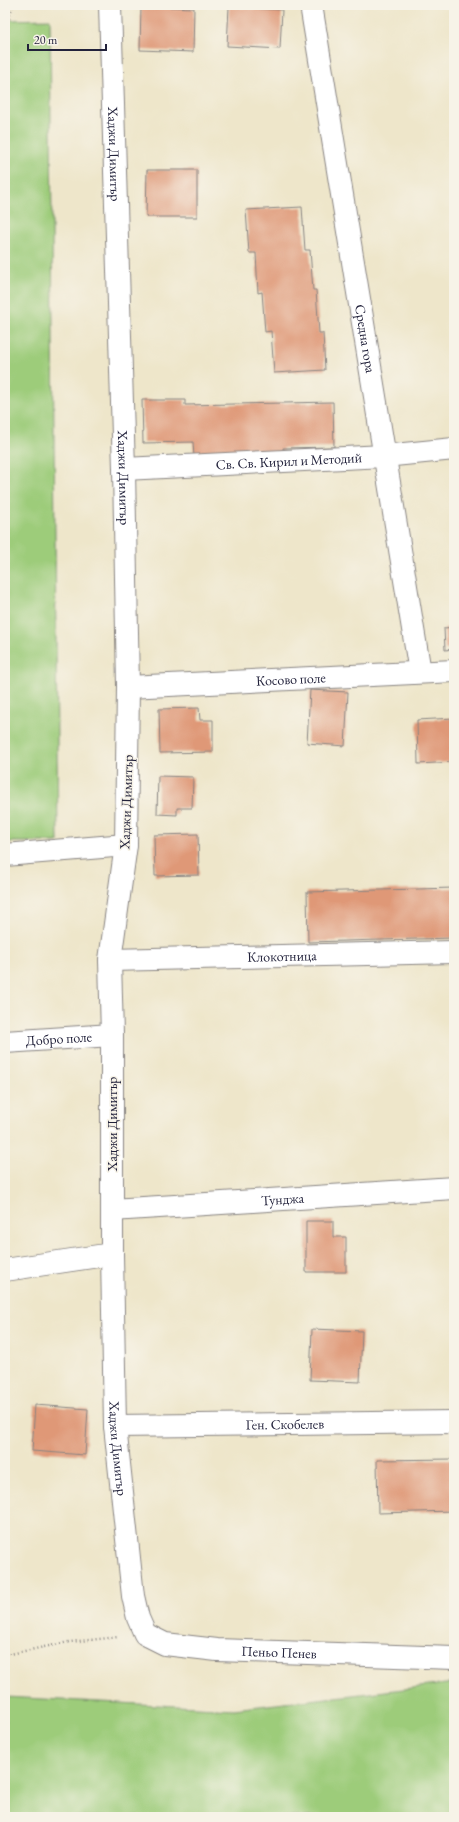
<svg xmlns="http://www.w3.org/2000/svg" width="459" height="1822" viewBox="0 0 459 1822" font-family="'EB Garamond',serif">
<style>
.green{fill:#9dcc7a;stroke:#60775a}
.building{fill:#df9877}
.lines{fill:none;stroke-linecap:round;stroke-linejoin:round}
.minor-casing{stroke:#888482;stroke-width:24}
.path{stroke:#888482;stroke-width:2.5;stroke-dasharray:1 3;stroke-linecap:butt}
.minor{stroke:#fff;stroke-width:22}
.labels{text-anchor:middle;stroke-width:3;stroke-linejoin:round;paint-order:stroke}
.street-label{font-size:14px;fill:#22223b;stroke:#f7f3e8}
</style>
<rect width="100%" height="100%" fill="#f7f3e8"/>
<filter id="ink" filterUnits="userSpaceOnUse"><feTurbulence type="fractalNoise" baseFrequency=".025" numOctaves="2"/><feDisplacementMap in="SourceGraphic" scale="8" xChannelSelector="R" yChannelSelector="G"/><feConvolveMatrix kernelMatrix="1 2 1 2 8 2 1 2 1" color-interpolation-filters="sRGB"/></filter>
<filter id="wash" filterUnits="userSpaceOnUse"><feTurbulence type="fractalNoise" baseFrequency=".012" numOctaves="4" result="noise"/><feDisplacementMap in="SourceGraphic" scale="16" xChannelSelector="R" yChannelSelector="G"/><feGaussianBlur stdDeviation="0.9" result="paint"/><feColorMatrix in="noise" values="0 0 0 0 0 0 0 0 0 0 0 0 0 0 0 0 0 1.4 0 .05"/><feComposite in="paint" operator="in"/></filter>
<g filter="url(#wash)">
<rect width="100%" height="100%" fill="#eee6ca"/>
<g class="green">
<path d="M 50,19 L 58,842 L 5,842 L 5,20 Z"/>
<path d="M 454,1683 L 454,1817 L 5,1817 L 5,1697 L 234,1709 Z"/>
</g>
<g id="blocks">
<g class="building">
<path d="M 141,6 L 194,8 L 193,52 L 140,50 Z"/>
<path d="M 229,7 L 282,10 L 280,49 L 227,46 Z"/>
<path d="M 147,170 L 197,170 L 197,217 L 146,217 Z"/>
<path d="M 302,207 L 305,250 L 310,250 L 313,290 L 316,290 L 319,333 L 323,333 L 325,370 L 274,373 L 271,331 L 265,332 L 262,292 L 258,293 L 256,253 L 249,253 L 246,210 Z"/>
<path d="M 142,400 L 185,400 L 185,405 L 333,402 L 334,447 L 283,448 L 284,455 L 194,457 L 193,442 L 143,443 Z"/>
<path d="M 454,627 L 454,649 L 445,650 L 444,628 Z"/>
<path d="M 310,690 L 348,692 L 345,746 L 307,743 Z"/>
<path d="M 199,708 L 200,720 L 213,720 L 213,752 L 160,753 L 159,709 Z"/>
<path d="M 454,718 L 454,762 L 418,764 L 417,720 Z"/>
<path d="M 158,776 L 193,777 L 192,808 L 177,808 L 177,815 L 157,814 Z"/>
<path d="M 198,834 L 199,875 L 155,876 L 154,835 Z"/>
<path d="M 454,888 L 454,938 L 308,942 L 307,892 Z"/>
<path d="M 306,1221 L 333,1221 L 333,1237 L 346,1237 L 346,1272 L 306,1272 Z"/>
<path d="M 312,1329 L 362,1331 L 360,1382 L 310,1380 Z"/>
<path d="M 35,1405 L 88,1409 L 85,1455 L 32,1451 Z"/>
<path d="M 454,1459 L 454,1511 L 378,1513 L 377,1460 Z"/>
</g>
</g>
</g>
<g filter="url(#ink)">
<use href="#blocks" fill-opacity="0" stroke="#888482" stroke-width="1"/>
<g class="lines">
<g class="minor-casing">
<g id="minor">
<path id="s1" d="M 110,5 L 124,469 L 128,687 L 126,845 L 110,960 L 112,1035 L 112,1254 L 115,1426 L 133,1596 L 138,1618 L 145,1634 L 165,1644 L 217,1650 L 454,1658"/>
<path id="s2" d="M 311,5 L 420,672"/>
<path id="s3" d="M 124,469 L 384,456 L 454,449"/>
<path id="s4" d="M 128,687 L 454,671"/>
<path d="M 5,855 L 126,845"/>
<path id="s5" d="M 110,960 L 454,952"/>
<path id="s6" d="M 5,1042 L 112,1035"/>
<path id="s7" d="M 112,1210 L 454,1188"/>
<path d="M 5,1270 L 112,1254"/>
<path id="s8" d="M 115,1426 L 454,1422"/>
</g>
</g>
<g class="path">
<path d="M 5,30 L 13,5"/>
<path d="M 5,1655 L 69,1642 L 119,1637"/>
</g>
<use href="#minor" class="minor"/>
</g>
</g>
<g class="labels">
<g class="street-label">
<text dy="5" stroke="none"><textPath href="#s1" startOffset="149">Хаджи Димитър</textPath></text>
<text dy="5" stroke="none"><textPath href="#s2" startOffset="338">Средна гора</textPath></text>
<text dy="5" stroke="none"><textPath href="#s3" startOffset="165">Св. Св. Кирил и Методий</textPath></text>
<text dy="5" stroke="none"><textPath href="#s1" startOffset="473">Хаджи Димитър</textPath></text>
<text dy="5" stroke="none"><textPath href="#s4" startOffset="163">Косово поле</textPath></text>
<text transform="translate(126 802) rotate(-88)" y="5">Хаджи Димитър</text>
<text dy="5" stroke="none"><textPath href="#s5" startOffset="172">Клокотница</textPath></text>
<text dy="5" stroke="none"><textPath href="#s6" startOffset="54">Добро поле</textPath></text>
<text transform="translate(112 1124) rotate(-90)" y="5">Хаджи Димитър</text>
<text dy="5" stroke="none"><textPath href="#s7" startOffset="171">Тунджа</textPath></text>
<text dy="5" stroke="none"><textPath href="#s8" startOffset="170">Ген. Скобелев</textPath></text>
<text dy="5" stroke="none"><textPath href="#s1" startOffset="1445">Хаджи Димитър</textPath></text>
<text dy="5" stroke="none"><textPath href="#s1" startOffset="1770">Пеньо Пенев</textPath></text>
</g>
</g>
<rect width="459" height="1822" fill="none" stroke="#f7f3e8" stroke-width="20"/>
<path d="M28 44v6h78v-6" fill="none" stroke="#22223b" stroke-width="2"/>
<text x="34" y="44" font-size="12" fill="#22223b" stroke="#f7f3e8" stroke-width="3" paint-order="stroke">20 m</text>
</svg>
